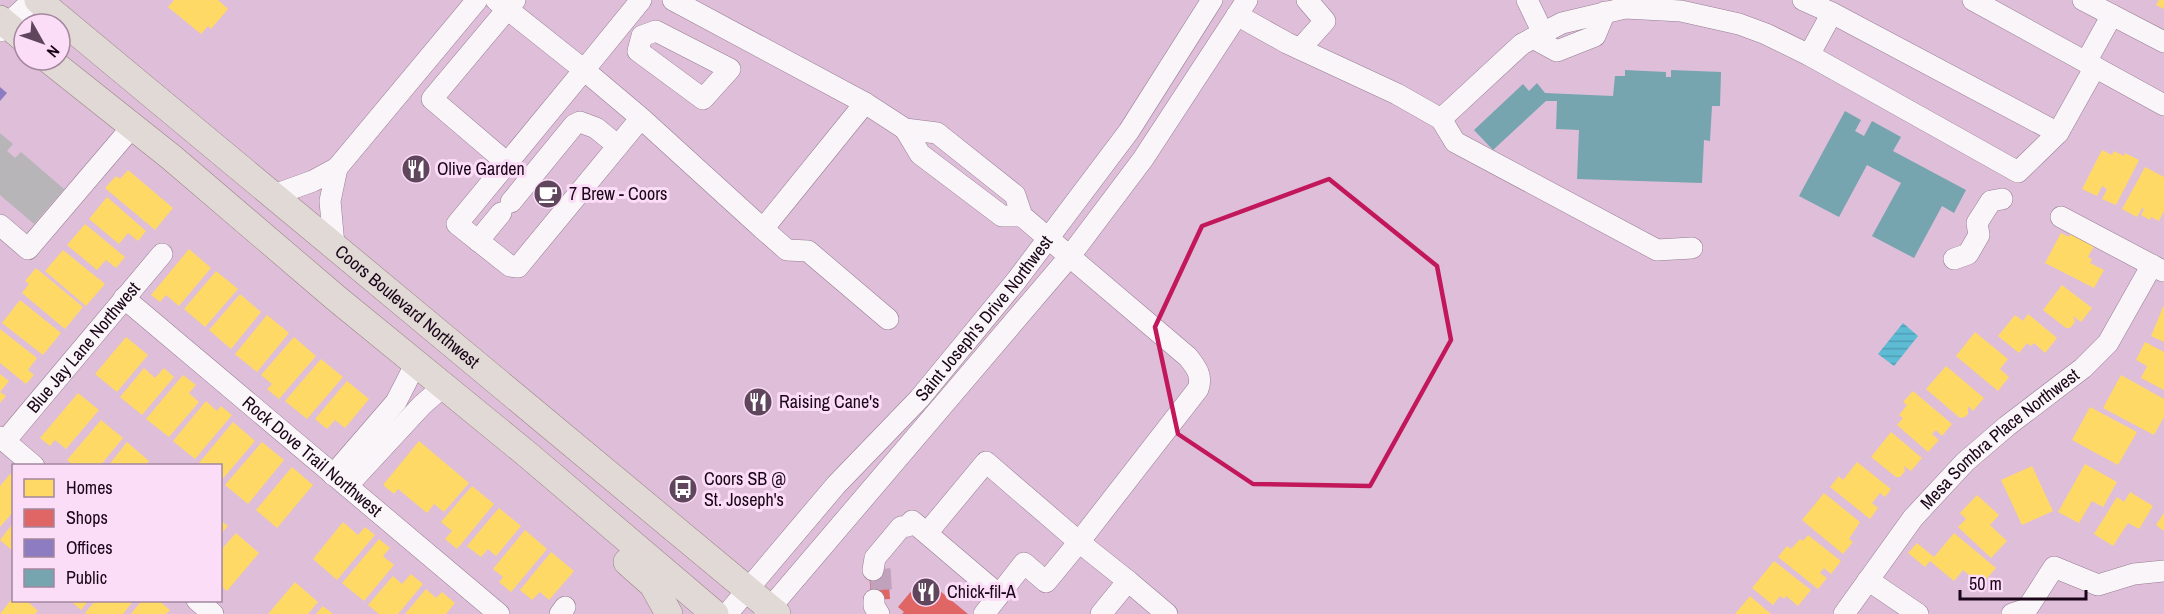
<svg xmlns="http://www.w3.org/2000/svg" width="2164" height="614" viewBox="0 0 2164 614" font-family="'Archivo Narrow',sans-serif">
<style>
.water{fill:url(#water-rules)}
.homes{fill:#ffd966}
.shops{fill:#e06666}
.offices{fill:#8e7cc3}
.public{fill:#76a5af}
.building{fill:#b7b5b7}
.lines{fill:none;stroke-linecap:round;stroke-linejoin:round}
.minor-tunnel{stroke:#c1a2bd;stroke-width:21;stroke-dasharray:21 10;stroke-linecap:butt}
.minor-casing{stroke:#957d91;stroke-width:22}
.major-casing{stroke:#988482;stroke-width:28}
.minor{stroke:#faf5f9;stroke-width:21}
.major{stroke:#e1d9d5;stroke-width:27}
.marked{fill:none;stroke:#c2185b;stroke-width:4.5;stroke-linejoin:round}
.labels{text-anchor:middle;stroke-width:6;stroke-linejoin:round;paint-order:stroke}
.poi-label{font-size:18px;fill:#1a0618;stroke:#fcddf7;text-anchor:start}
.street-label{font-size:18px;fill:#1a0618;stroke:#fcddf7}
</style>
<defs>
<pattern id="water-rules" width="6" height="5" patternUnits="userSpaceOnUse" patternTransform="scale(1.5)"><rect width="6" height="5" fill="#5dbbd4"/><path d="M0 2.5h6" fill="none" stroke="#509fb5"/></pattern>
</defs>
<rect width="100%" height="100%" fill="#dfbeda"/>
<path class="water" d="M 1903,323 L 1918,336 L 1894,366 L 1878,354 Z"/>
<g class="homes">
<path d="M 174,0 L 218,0 L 228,9 L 211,29 L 208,26 L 201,34 L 168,7 Z"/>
<path d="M 2159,0 L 2164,0 L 2164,9 L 2156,5 Z"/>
<path d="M 2102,150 L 2112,155 L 2114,151 L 2124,156 L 2125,153 L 2139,160 L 2116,205 L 2102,199 L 2107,189 L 2102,186 L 2097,196 L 2082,189 Z"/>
<path d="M 2145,167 L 2164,177 L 2164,211 L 2159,221 L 2151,217 L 2150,220 L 2141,215 L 2144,209 L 2142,208 L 2137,217 L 2122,209 Z"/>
<path d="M 128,170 L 173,208 L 155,230 L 105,188 L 116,176 L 120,179 Z"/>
<path d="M 107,197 L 146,231 L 138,241 L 128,233 L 119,244 L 89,219 Z"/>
<path d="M 85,224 L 125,257 L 116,268 L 106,260 L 97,270 L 67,245 Z"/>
<path d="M 2061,233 L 2069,237 L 2070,234 L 2094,246 L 2088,257 L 2092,259 L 2090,263 L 2104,270 L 2094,288 L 2045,263 Z"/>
<path d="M 189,249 L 211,268 L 179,306 L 166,295 L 160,302 L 151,295 Z"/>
<path d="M 63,250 L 105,284 L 86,306 L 45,271 Z"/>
<path d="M 36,268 L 83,307 L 65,329 L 22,293 L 29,284 L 25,281 Z"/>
<path d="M 216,271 L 238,289 L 205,327 L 184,309 Z"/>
<path d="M 2062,285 L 2092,308 L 2081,322 L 2073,316 L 2075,322 L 2070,328 L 2066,328 L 2043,310 Z"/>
<path d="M 240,294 L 261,312 L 231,349 L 209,330 Z"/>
<path d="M 20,300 L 61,333 L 43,355 L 2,323 Z"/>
<path d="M 2164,305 L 2164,342 L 2151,336 Z"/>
<path d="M 2028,314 L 2057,338 L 2045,353 L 2034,343 L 2031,346 L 2027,343 L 2019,353 L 1998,336 L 2015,315 L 2023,321 Z"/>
<path d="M 267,315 L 289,333 L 257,372 L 235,354 Z"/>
<path d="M 0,329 L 37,358 L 28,370 L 34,375 L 26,384 L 0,363 Z"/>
<path d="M 1975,332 L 2008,359 L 2000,369 L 2009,377 L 1998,391 L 1956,356 Z"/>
<path d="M 126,337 L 148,355 L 117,392 L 95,374 Z"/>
<path d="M 294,337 L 316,356 L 279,399 L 267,389 L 272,384 L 261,375 Z"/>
<path d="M 2145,342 L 2164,352 L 2164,390 L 2141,378 L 2147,366 L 2136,360 Z"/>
<path d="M 321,359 L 343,377 L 307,419 L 285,401 Z"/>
<path d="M 1946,366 L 1984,398 L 1973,411 L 1968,406 L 1968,414 L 1965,417 L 1960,418 L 1926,389 Z"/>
<path d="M 144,368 L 155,378 L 164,368 L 174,377 L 142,415 L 120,397 Z"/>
<path d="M 0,374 L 9,381 L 0,392 L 6,396 L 0,403 Z"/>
<path d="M 183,375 L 196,385 L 189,393 L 199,402 L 169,437 L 146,419 Z"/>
<path d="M 2121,375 L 2164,399 L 2164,417 L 2154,435 L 2103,408 Z"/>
<path d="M 347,381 L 369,399 L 345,428 L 335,420 L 327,429 L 315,419 Z"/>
<path d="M 1913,391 L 1952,424 L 1942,436 L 1936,430 L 1932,434 L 1939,440 L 1928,452 L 1897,425 L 1903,418 L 1899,415 L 1907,405 L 1903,402 Z"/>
<path d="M 78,393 L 99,410 L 66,449 L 55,440 L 50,446 L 40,438 Z"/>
<path d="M 206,401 L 217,411 L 221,406 L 232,415 L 195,459 L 173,441 Z"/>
<path d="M 2090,407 L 2137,432 L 2118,465 L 2072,440 Z"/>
<path d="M 101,420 L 123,438 L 100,466 L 74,466 L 67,460 Z"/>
<path d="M 233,422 L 255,441 L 220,482 L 220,466 L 202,466 L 199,463 Z"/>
<path d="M 1891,432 L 1922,458 L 1911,471 L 1904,466 L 1905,471 L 1900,477 L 1896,477 L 1871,457 Z"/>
<path d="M 419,441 L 469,483 L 444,512 L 434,504 L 427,513 L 398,489 L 394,494 L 383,485 Z"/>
<path d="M 127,442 L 149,461 L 145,466 L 108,466 Z"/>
<path d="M 262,442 L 284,460 L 248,504 L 225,485 Z"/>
<path d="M 1857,462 L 1891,489 L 1885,497 L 1880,493 L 1872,503 L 1878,508 L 1870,519 L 1830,487 L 1839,476 L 1843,480 Z"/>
<path d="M 2085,464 L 2117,482 L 2103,507 L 2092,501 L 2079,523 L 2058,512 Z"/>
<path d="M 2032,466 L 2053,511 L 2022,525 L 2001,480 Z"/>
<path d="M 292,467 L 313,485 L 277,528 L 256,510 Z"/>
<path d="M 12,472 L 14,473 L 14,511 L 0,527 L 0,486 Z"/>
<path d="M 472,486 L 494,504 L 457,549 L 445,539 L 452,531 L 441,522 Z"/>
<path d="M 2130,492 L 2153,506 L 2139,529 L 2128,523 L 2113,546 L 2094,534 L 2117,497 L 2124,502 Z"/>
<path d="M 1824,493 L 1860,522 L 1849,539 L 1853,542 L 1843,554 L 1802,520 Z"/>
<path d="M 1977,495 L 1999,515 L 1990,525 L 2007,541 L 1991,558 L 1958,527 L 1966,519 L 1960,513 Z"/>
<path d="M 499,508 L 521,526 L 496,556 L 488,549 L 481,557 L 467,546 Z"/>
<path d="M 2164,513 L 2164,531 L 2156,525 Z"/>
<path d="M 220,520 L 228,526 L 220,535 Z"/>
<path d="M 14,522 L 14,552 L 0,540 Z"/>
<path d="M 343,522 L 358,535 L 365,527 L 375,535 L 337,580 L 313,559 Z"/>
<path d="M 525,530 L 547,549 L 511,592 L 499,582 L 503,577 L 493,569 Z"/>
<path d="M 236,533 L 259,553 L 227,591 L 220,585 L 220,551 Z"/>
<path d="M 1954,533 L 1996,568 L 1981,585 L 1963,570 L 1954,581 L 1930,561 L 1925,567 L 1908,553 L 1917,543 L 1934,557 Z"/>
<path d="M 1808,535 L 1841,561 L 1831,574 L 1824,568 L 1820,573 L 1827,578 L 1818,589 L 1778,557 L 1787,546 L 1791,549 L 1800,539 L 1803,541 Z"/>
<path d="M 379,539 L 390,548 L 383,556 L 394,565 L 364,601 L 342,583 Z"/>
<path d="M 551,552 L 574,571 L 549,600 L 540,592 L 532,600 L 520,590 Z"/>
<path d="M 1774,561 L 1811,590 L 1798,606 L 1786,596 L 1784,599 L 1780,596 L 1773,605 L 1752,588 Z"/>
<path d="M 411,574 L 423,584 L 398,614 L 379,614 L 368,605 L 393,576 L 402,584 Z"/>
<path d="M 295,582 L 318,602 L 308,614 L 268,614 Z"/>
<path d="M 426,589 L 436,598 L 442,592 L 455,603 L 446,614 L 405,614 Z"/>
<path d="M 14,596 L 14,600 L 26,600 L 38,611 L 35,614 L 0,614 Z"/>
<path d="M 1750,596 L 1771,614 L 1735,614 Z"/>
<path d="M 70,600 L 89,600 L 81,610 Z"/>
<path d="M 96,600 L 134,600 L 123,614 L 87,614 L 85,613 Z"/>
<path d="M 142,600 L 158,600 L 170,610 L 166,614 L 131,614 Z"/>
<path d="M 323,606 L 333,614 L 316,614 Z"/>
</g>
<g class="shops">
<path d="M 880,569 L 888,569 L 890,599 L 871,600 L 869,571 Z"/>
<path d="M 923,577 L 968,614 L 902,614 L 904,612 L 898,607 Z"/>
</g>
<path class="offices" d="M 0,87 L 7,93 L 0,101 Z"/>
<g class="public">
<path d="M 1625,70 L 1666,72 L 1666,77 L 1671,77 L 1671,70 L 1721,72 L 1720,106 L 1712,106 L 1710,141 L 1704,140 L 1702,183 L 1577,179 L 1579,130 L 1556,129 L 1557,101 L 1546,101 L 1493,150 L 1474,130 L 1523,84 L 1529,91 L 1537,83 L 1545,93 L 1613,96 L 1615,76 L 1625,76 Z"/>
<path d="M 1845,111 L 1861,120 L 1855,131 L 1864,136 L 1872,121 L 1901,137 L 1893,151 L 1966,190 L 1954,213 L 1942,206 L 1914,258 L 1872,236 L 1901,183 L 1867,165 L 1839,217 L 1799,196 Z"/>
</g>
<path class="building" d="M 0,133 L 13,144 L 7,151 L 15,158 L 21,152 L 64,189 L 34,224 L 0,195 Z"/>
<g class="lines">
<path class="minor-tunnel" d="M 880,569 L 882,599"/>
<g class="minor-casing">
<g id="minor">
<path d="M 496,0 L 584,70 L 641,0"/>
<path d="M 1527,0 L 1543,33"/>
<path d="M 1803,0 L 1832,13 L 2058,133"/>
<path d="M 1973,0 L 2164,105"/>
<path d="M 2083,0 L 2164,42"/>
<path d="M 1237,15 L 1287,43 L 1397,94 L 1441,119 L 1455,142 L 1657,250 L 1692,248"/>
<path d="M 0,31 L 33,0"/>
<path d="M 656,31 L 730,69 L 703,99 L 638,51 L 642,36 Z"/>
<path d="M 1533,38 L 1557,51 L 1595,36 L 1605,12"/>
<path d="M 1300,49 L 1325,21 L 1307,0"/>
<path d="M 1809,55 L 1832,13"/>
<path d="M 2086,62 L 2112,15"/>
<path d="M 865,103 L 905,129 L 937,133 L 1015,195 L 1022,216 L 1188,357 C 1196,367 1203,376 1198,389 L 1079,542 L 1128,581"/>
<path d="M 641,118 L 518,267 L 510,266 L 457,224 L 584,70 L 641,118 L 763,229 L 865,103 L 673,0"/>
<path d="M 1441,119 L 1522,44 L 1562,23 L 1625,8 L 1681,11 L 1739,24 L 1766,34 L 1809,55 L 2018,172 L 2058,133 L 2095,67"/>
<path d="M 905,129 L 920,154 L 1002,216 L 1022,216"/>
<path d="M 507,163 L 432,99 L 515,0"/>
<path d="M 337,168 L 477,0"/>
<path d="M 274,195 L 313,181 L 337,168 L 330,201 L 334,245"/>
<path d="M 511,202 L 574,125 L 580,122 L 596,128 L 618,146"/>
<path d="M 2061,217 L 2163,271"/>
<path d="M 0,225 L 28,249 L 132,127"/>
<path d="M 763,229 L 787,250 L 808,251 L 888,319"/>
<path d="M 478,241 L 501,213"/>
<path d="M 1954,259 L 1968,254 L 1979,235 L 1977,223 L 1991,201 L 2002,199"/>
<path id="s1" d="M 124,298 L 499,614"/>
<path d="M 0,437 L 34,466"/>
<path id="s2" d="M 5,441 L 162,254"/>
<path d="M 333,475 L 396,402 L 416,363"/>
<path d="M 347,486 L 422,405 L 445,385"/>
<path d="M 927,533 L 986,462 L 1079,542 L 1046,582 L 1024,563 L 984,614"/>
<path d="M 873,570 L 875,558 L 901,527 L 908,526 L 912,521 L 999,595"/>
<path d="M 1868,580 L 1918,614"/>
<path d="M 197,600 L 213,614"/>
<path d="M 874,600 L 874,606 L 879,614"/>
<path d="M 560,614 L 565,607"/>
<path id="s3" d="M 727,614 L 836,485 L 919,399 L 1016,281 L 1129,131 L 1212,0"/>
<path d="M 765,614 L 1070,256 L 1143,159 L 1247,0"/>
<path d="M 1101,614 L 1128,581 L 1167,614"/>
<path id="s4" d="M 1844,614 L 1913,518 L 1965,462 L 2007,426 L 2083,368 L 2108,343 L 2152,265"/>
<path d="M 2012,614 L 2027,609 L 2054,567 L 2098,585 L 2134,574 L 2164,571"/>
</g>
</g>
<g class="major-casing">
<g id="major">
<path id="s5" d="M 38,0 L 777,614"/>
<path d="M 0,19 L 24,39"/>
<path d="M 49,60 L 171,157 L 336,298 L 528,455 L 715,614"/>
<path d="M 627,562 L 653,585 L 669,614"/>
</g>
</g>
<use href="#minor" class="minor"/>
<use href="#major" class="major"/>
</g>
<path class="marked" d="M 1329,179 L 1437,266 L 1451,340 L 1370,486 L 1253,484 L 1178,434 L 1155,327 L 1202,226 Z"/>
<defs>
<g id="restaurant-disc" transform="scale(1.5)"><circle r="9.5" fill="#5f465c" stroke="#fcddf7"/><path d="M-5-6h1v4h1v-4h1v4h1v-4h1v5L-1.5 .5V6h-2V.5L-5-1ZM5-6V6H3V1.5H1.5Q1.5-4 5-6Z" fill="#fff"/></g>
<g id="cafe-disc" transform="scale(1.5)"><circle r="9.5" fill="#5f465c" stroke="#fcddf7"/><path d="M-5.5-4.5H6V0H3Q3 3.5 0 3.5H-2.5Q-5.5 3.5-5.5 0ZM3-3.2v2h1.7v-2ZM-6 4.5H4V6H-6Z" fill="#fff"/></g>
<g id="bus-disc" transform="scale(1.5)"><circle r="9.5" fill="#5f465c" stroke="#fcddf7"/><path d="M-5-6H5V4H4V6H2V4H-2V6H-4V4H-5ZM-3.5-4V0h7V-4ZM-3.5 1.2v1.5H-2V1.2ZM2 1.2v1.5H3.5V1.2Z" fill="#fff"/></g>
</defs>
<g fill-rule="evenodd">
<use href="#restaurant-disc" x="416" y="169"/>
<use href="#cafe-disc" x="548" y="194"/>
<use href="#restaurant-disc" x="758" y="402"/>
<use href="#bus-disc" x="683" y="489"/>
<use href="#restaurant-disc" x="926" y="592"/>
</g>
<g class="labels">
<g class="poi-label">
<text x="437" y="175">Olive Garden</text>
<text x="569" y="200">7 Brew - Coors</text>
<text x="779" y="408">Raising Cane's</text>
<text x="704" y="485">Coors SB @<tspan x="704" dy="21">St. Joseph's</tspan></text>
<text x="947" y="598">Chick-fil-A</text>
</g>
<g class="street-label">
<text dy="6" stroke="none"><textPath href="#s5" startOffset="480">Coors Boulevard Northwest</textPath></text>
<text dy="6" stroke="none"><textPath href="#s3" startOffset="392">Saint Joseph's Drive Northwest</textPath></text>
<text dy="6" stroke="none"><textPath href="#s2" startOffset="122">Blue Jay Lane Northwest</textPath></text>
<text dy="6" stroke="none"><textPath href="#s4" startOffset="236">Mesa Sombra Place Northwest</textPath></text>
<text dy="6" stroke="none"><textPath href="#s1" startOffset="246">Rock Dove Trail Northwest</textPath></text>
</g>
</g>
<rect x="12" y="464" width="210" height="138" fill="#fcddf7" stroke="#a2879e" stroke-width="1.5"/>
<rect x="24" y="479" width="30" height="18" fill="#ffd966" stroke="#a2879e" stroke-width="1.5"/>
<text x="66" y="494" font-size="18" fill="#1a0618">Homes</text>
<rect x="24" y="509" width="30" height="18" fill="#e06666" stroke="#a2879e" stroke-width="1.5"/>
<text x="66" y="524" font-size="18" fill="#1a0618">Shops</text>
<rect x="24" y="539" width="30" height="18" fill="#8e7cc3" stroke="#a2879e" stroke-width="1.5"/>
<text x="66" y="554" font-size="18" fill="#1a0618">Offices</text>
<rect x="24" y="569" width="30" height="18" fill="#76a5af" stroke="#a2879e" stroke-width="1.5"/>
<text x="66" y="584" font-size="18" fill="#1a0618">Public</text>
<g transform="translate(42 42) rotate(130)"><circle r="28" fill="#fcddf7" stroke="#a2879e" stroke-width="1.5"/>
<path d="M0-4.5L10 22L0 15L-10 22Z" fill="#5f465c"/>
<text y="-9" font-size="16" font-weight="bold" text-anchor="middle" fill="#1a0618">N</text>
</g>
<path d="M1960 590v9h126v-9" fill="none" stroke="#1a0618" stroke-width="3"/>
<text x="1969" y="590" font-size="18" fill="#1a0618" stroke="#fcddf7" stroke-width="4.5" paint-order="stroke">50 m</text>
</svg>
